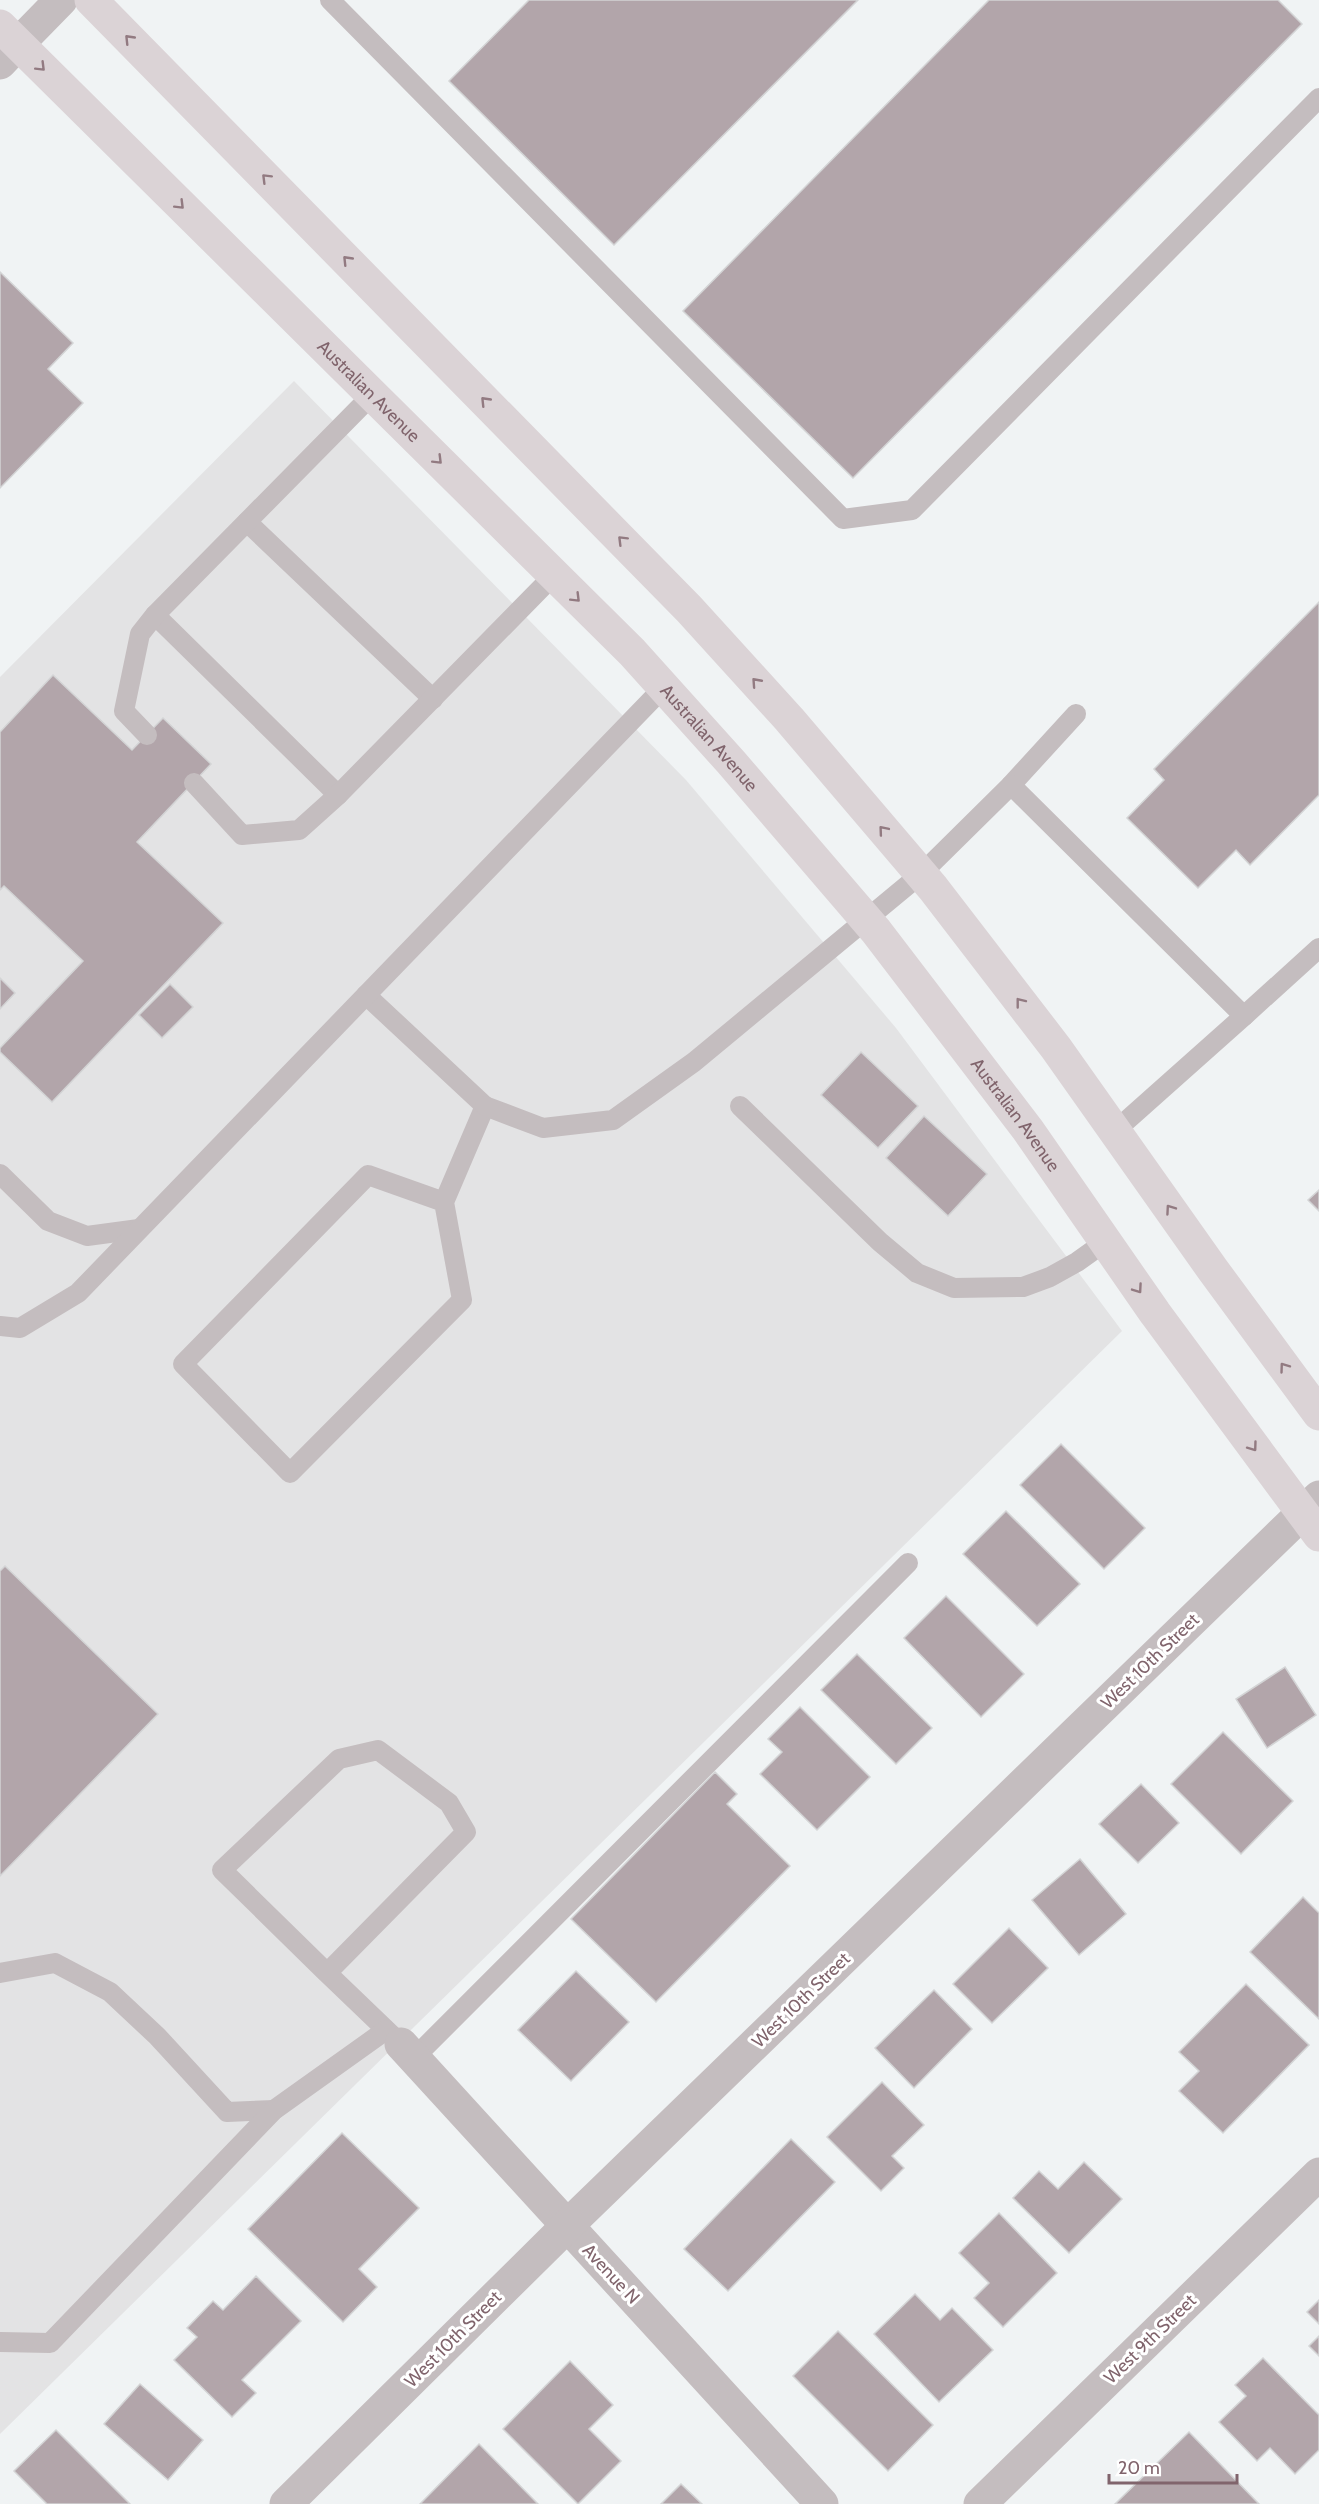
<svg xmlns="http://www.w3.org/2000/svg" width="1319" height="2504" viewBox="0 0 1319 2504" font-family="Cabin,sans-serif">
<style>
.built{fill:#e3e3e4}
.building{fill:#b2a5aa;stroke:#d3d4d5;stroke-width:1.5}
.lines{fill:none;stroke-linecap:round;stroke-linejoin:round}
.service{stroke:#c4bdbf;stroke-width:20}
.minor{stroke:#c4bdbf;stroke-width:33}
.tertiary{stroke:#c4bdbf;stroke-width:33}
.secondary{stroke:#dbd3d6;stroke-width:33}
.oneway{stroke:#927a81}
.labels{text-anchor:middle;stroke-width:6;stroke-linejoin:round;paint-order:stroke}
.street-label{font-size:18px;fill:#80646c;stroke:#fff}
</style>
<rect width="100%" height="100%" fill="#f0f3f4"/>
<path class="built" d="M 294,381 L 686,780 L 896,1028 L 1122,1331 L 0,2434 L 0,677 Z"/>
<g class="building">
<path d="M 529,0 L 858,0 L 614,245 L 449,81 Z"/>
<path d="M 989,0 L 1278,0 L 1302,24 L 853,478 L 683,311 Z"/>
<path d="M 0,272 L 73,343 L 48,369 L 83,403 L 0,488 Z"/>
<path d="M 1319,602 L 1319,795 L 1250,865 L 1236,850 L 1198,888 L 1127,818 L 1164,780 L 1154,769 Z"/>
<path d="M 53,675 L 132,750 L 163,718 L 211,764 L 137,842 L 223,923 L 52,1102 L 0,1052 L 0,1048 L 83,961 L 4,886 L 0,890 L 0,732 Z"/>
<path d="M 0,978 L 15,993 L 0,1009 Z"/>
<path d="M 170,984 L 193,1007 L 162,1038 L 139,1015 Z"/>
<path d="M 861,1052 L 918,1106 L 878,1148 L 821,1095 Z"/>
<path d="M 924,1116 L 987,1174 L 948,1216 L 886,1158 Z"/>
<path d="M 1319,1190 L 1319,1211 L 1308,1200 Z"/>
<path d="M 1061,1444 L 1145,1528 L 1104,1569 L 1020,1485 Z"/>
<path d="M 1006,1511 L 1080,1584 L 1037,1626 L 963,1554 Z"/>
<path d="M 5,1566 L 158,1714 L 0,1876 L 0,1571 Z"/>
<path d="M 946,1596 L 1024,1674 L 981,1717 L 904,1638 Z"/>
<path d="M 857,1654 L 932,1728 L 896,1764 L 821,1690 Z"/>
<path d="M 1285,1667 L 1316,1715 L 1267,1748 L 1236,1699 Z"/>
<path d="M 800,1707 L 870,1777 L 817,1830 L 760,1774 L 782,1752 L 768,1739 Z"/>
<path d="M 1223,1732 L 1293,1801 L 1241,1854 L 1171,1784 Z"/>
<path d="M 715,1772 L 737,1794 L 727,1804 L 790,1866 L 656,2002 L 571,1919 Z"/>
<path d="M 1141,1784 L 1179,1823 L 1138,1863 L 1099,1824 Z"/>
<path d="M 1080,1859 L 1126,1914 L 1079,1955 L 1032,1900 Z"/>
<path d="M 1303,1897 L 1319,1913 L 1319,2019 L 1250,1952 Z"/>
<path d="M 1009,1928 L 1048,1968 L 992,2023 L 953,1984 Z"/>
<path d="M 576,1971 L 629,2022 L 571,2081 L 518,2030 Z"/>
<path d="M 1246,1984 L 1309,2045 L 1223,2133 L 1179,2091 L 1199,2071 L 1179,2052 Z"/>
<path d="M 934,1990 L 972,2029 L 914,2088 L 875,2048 Z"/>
<path d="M 882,2082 L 924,2125 L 892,2156 L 904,2168 L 881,2191 L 827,2137 Z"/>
<path d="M 342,2133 L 419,2208 L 359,2269 L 377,2287 L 343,2322 L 248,2229 Z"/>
<path d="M 791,2139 L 835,2182 L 728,2291 L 684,2249 Z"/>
<path d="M 1084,2162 L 1122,2199 L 1069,2253 L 1013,2198 L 1039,2171 L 1058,2189 Z"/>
<path d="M 999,2213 L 1057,2273 L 1003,2327 L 974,2298 L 989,2283 L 959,2253 Z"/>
<path d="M 256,2276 L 301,2321 L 242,2380 L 256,2393 L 232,2417 L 174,2360 L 197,2337 L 187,2328 L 213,2301 L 223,2310 Z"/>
<path d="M 915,2294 L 940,2320 L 952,2308 L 993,2350 L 939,2402 L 874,2334 Z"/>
<path d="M 1319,2300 L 1319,2324 L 1307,2312 Z"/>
<path d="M 838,2331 L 933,2425 L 888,2471 L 793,2376 Z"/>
<path d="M 1319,2336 L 1319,2356 L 1309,2346 Z"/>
<path d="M 1263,2358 L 1319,2415 L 1319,2450 L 1295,2474 L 1270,2448 L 1257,2461 L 1219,2422 L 1246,2396 L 1235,2385 Z"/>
<path d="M 570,2361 L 613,2405 L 589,2429 L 621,2461 L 578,2504 L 503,2429 Z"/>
<path d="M 140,2384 L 203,2440 L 168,2480 L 104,2424 Z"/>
<path d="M 56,2430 L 130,2504 L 47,2504 L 14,2471 Z"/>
<path d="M 1189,2432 L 1259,2504 L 1115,2504 Z"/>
<path d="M 479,2444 L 538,2504 L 420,2504 Z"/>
<path d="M 681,2484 L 702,2504 L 661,2504 Z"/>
</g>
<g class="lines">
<g class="service">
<path d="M 330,0 L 843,519 L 912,510 L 1319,98"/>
<path d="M 247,522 L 433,699"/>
<path d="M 155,615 L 338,795"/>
<path d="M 147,735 L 124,711 L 140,634 L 155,615 L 372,395"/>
<path d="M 194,783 L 242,835 L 299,830 L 338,795 L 554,575"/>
<path d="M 1011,785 L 1076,714"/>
<path d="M 366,995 L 485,1106 L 444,1202 L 462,1300 L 290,1473 L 183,1364 L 368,1175 L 444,1202"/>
<path d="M 1244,1016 L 1319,948"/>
<path d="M 485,1106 L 543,1128 L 613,1120 L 694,1062 L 921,874 L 1011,785 L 1244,1016 L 1116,1130"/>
<path d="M 740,1106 L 880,1242 L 917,1273 L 954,1288 L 1023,1287 L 1050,1277 L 1077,1262 L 1105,1242"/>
<path d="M 0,1174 L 48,1221 L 87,1236 L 139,1229"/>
<path d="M 0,1326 L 20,1328 L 78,1293 L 664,687"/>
<path d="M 0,1973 L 55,1963 L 110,1992 L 157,2036 L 227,2112 L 274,2110"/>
<path d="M 327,1973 L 222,1870 L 339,1759 L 378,1750 L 449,1803 L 466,1832 L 327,1973 L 401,2044"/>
<path d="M 414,2058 L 908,1563"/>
<path d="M 0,2342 L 50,2343 L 274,2110 L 386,2030"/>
</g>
<g class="minor">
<path d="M 0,63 L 18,44"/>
<path d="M 401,2044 L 822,2504"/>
<path d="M 286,2504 L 567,2226 L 1319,1497"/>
<path d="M 980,2504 L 1319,2174"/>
</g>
<path class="tertiary" d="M 18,44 L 61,0"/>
<g class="secondary">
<path d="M 91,0 L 689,609 L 789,719 L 933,888 L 1056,1048 L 1213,1270 L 1319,1414"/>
<path id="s1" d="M 0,26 L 632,652 L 731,762 L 876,931 L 1028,1130 L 1155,1313 L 1319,1535"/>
</g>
</g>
<defs><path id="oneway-chevron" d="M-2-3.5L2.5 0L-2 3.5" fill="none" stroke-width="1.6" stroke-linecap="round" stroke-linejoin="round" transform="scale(1.5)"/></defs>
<g class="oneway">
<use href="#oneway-chevron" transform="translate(129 39) rotate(-134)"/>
<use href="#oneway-chevron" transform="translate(41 67) rotate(45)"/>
<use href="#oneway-chevron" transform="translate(266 178) rotate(-135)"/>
<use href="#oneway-chevron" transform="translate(180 205) rotate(45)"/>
<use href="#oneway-chevron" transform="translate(347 260) rotate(-134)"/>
<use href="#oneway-chevron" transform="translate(485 401) rotate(-134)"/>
<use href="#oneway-chevron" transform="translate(438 460) rotate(45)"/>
<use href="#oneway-chevron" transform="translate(622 540) rotate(-135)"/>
<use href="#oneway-chevron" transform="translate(576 598) rotate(45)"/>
<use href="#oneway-chevron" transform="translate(756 682) rotate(-132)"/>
<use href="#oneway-chevron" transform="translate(883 830) rotate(-130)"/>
<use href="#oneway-chevron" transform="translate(1020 1002) rotate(-128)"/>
<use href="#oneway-chevron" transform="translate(1170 1209) rotate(-125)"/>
<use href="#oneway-chevron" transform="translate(1138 1289) rotate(55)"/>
<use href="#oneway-chevron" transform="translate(1284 1367) rotate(-126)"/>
<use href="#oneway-chevron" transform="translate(1253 1447) rotate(54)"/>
</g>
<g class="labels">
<g class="street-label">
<text dy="6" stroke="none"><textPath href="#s1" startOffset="519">Australian Avenue</textPath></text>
<text dy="6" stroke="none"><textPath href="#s1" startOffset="1005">Australian Avenue</textPath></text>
<text dy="6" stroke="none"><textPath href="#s1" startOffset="1491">Australian Avenue</textPath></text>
<text transform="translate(1150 1661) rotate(-44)" y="6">West 10th Street</text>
<text transform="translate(801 2000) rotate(-44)" y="6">West 10th Street</text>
<text transform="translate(611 2274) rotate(47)" y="6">Avenue N</text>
<text transform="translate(453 2339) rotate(-45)" y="6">West 10th Street</text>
<text transform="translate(1150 2339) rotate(-44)" y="6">West 9th Street</text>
</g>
</g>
<path d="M1109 2474v9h128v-9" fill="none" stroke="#80646c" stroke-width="3"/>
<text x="1118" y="2474" font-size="18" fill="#80646c" stroke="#ffffff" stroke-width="4.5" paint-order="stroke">20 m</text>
</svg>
